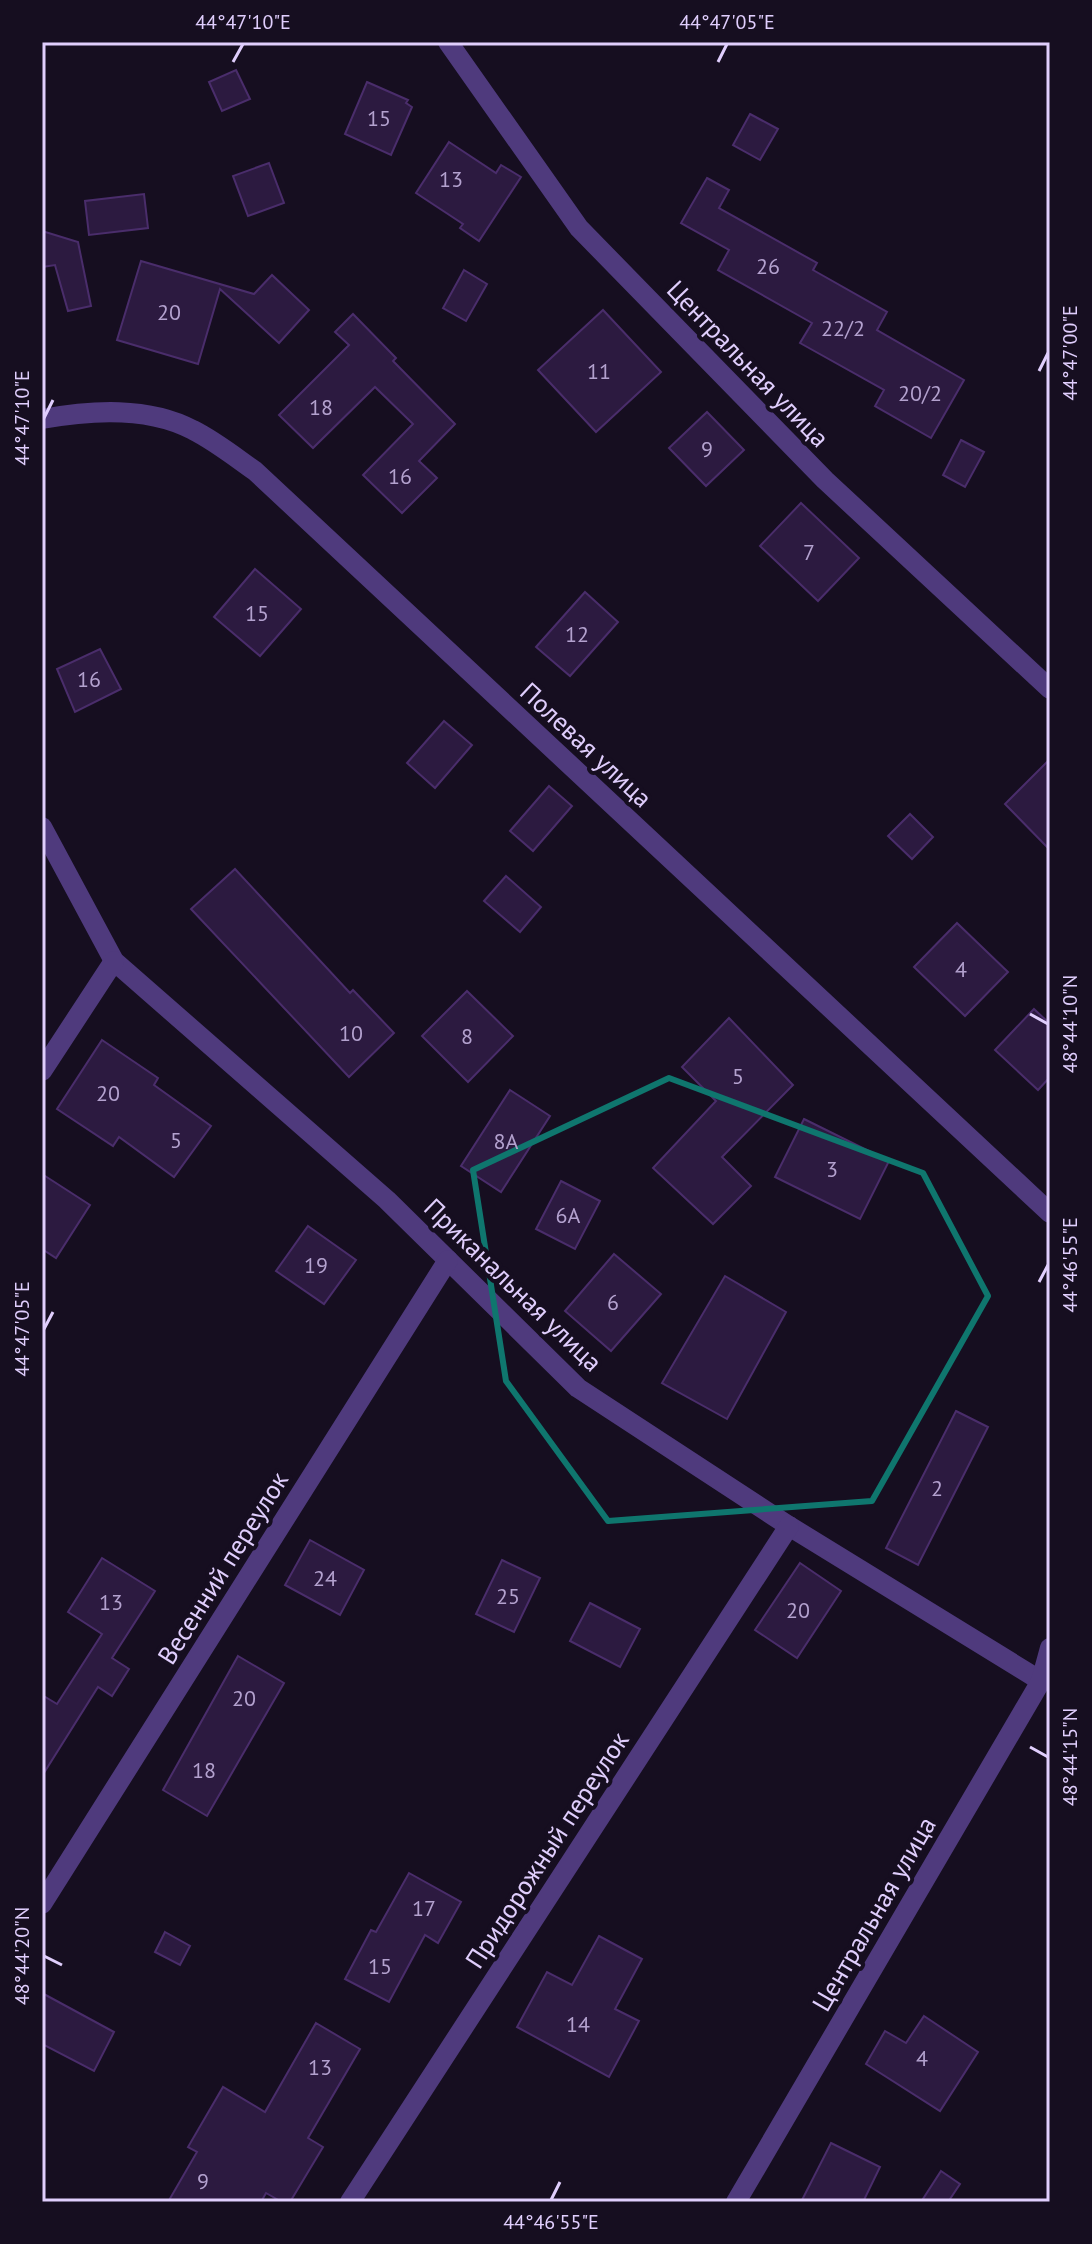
<svg xmlns="http://www.w3.org/2000/svg" width="1092" height="2244" viewBox="0 0 1092 2244" font-family="'PT Sans',sans-serif">
<style>
.building{fill:#2c1a40;stroke:#4a2d6b;stroke-width:2}
.lines{fill:none;stroke-linecap:round;stroke-linejoin:round}
.minor{stroke:#4f3a7d;stroke-width:20}
.marked{fill:none;stroke:#0f766e;stroke-width:6;stroke-linejoin:round}
.ticks{fill:none;stroke:#e0cefd;stroke-width:3}
.labels{text-anchor:middle;stroke-width:8;stroke-linejoin:round;paint-order:stroke}
.number-label{font-size:22px;fill:#b3a1ce}
.street-label{font-size:26px;fill:#e0cefd;stroke:#160e20}
.neatline{fill:none;stroke:#e0cefd;stroke-width:3}
.ticks-label{font-size:20px;text-anchor:middle;fill:#e0cefd}
</style>
<rect width="100%" height="100%" fill="#160e20"/>
<g class="building">
<path d="M 236,70 L 250,99 L 222,111 L 209,82 Z"/>
<path d="M 367,82 L 408,100 L 406,103 L 412,107 L 391,155 L 345,134 Z"/>
<path d="M 750,114 L 778,129 L 760,160 L 733,145 Z"/>
<path d="M 449,142 L 496,173 L 501,165 L 521,177 L 479,241 L 460,228 L 463,224 L 416,193 Z"/>
<path d="M 269,163 L 284,203 L 248,216 L 233,176 Z"/>
<path d="M 707,178 L 729,190 L 719,208 L 817,263 L 813,270 L 887,312 L 877,330 L 964,380 L 931,438 L 875,406 L 884,390 L 800,343 L 812,323 L 718,270 L 729,250 L 681,223 Z"/>
<path d="M 144,194 L 148,228 L 89,235 L 85,201 Z"/>
<path d="M 42,231 L 78,242 L 91,306 L 68,311 L 55,265 L 42,267 Z"/>
<path d="M 141,261 L 254,294 L 272,275 L 309,310 L 279,343 L 220,289 L 198,364 L 117,340 Z"/>
<path d="M 464,270 L 487,284 L 466,321 L 443,308 Z"/>
<path d="M 603,310 L 661,372 L 596,432 L 538,370 Z"/>
<path d="M 353,314 L 396,358 L 393,361 L 455,424 L 419,461 L 437,478 L 402,513 L 363,475 L 413,424 L 375,387 L 313,448 L 279,415 L 349,345 L 335,332 Z"/>
<path d="M 707,412 L 744,450 L 706,486 L 669,448 Z"/>
<path d="M 961,440 L 984,452 L 965,487 L 943,475 Z"/>
<path d="M 801,503 L 859,558 L 818,601 L 760,546 Z"/>
<path d="M 255,569 L 301,609 L 260,656 L 214,617 Z"/>
<path d="M 585,592 L 618,622 L 570,676 L 536,647 Z"/>
<path d="M 100,649 L 121,689 L 75,712 L 57,669 Z"/>
<path d="M 444,721 L 472,745 L 435,788 L 407,763 Z"/>
<path d="M 1050,759 L 1050,850 L 1005,804 Z"/>
<path d="M 549,786 L 572,806 L 533,851 L 510,831 Z"/>
<path d="M 910,814 L 933,837 L 912,859 L 888,836 Z"/>
<path d="M 235,869 L 350,993 L 353,990 L 394,1033 L 349,1077 L 191,909 Z"/>
<path d="M 506,876 L 541,907 L 520,932 L 484,901 Z"/>
<path d="M 957,923 L 1008,972 L 965,1016 L 914,967 Z"/>
<path d="M 467,991 L 513,1036 L 468,1082 L 422,1036 Z"/>
<path d="M 1034,1009 L 1050,1024 L 1050,1077 L 1038,1090 L 995,1050 Z"/>
<path d="M 729,1018 L 793,1085 L 722,1157 L 751,1186 L 713,1224 L 653,1168 L 716,1101 L 682,1067 Z"/>
<path d="M 102,1040 L 158,1078 L 154,1085 L 211,1126 L 174,1177 L 119,1137 L 113,1146 L 57,1109 Z"/>
<path d="M 510,1090 L 550,1116 L 501,1192 L 461,1166 Z"/>
<path d="M 804,1119 L 889,1161 L 860,1219 L 775,1177 Z"/>
<path d="M 42,1174 L 90,1205 L 56,1258 L 42,1249 Z"/>
<path d="M 561,1181 L 600,1201 L 575,1249 L 536,1229 Z"/>
<path d="M 308,1226 L 356,1260 L 324,1304 L 276,1271 Z"/>
<path d="M 614,1254 L 661,1294 L 611,1351 L 565,1311 Z"/>
<path d="M 725,1276 L 786,1312 L 727,1419 L 662,1383 Z"/>
<path d="M 956,1411 L 988,1427 L 918,1565 L 886,1548 Z"/>
<path d="M 310,1540 L 364,1570 L 340,1615 L 285,1585 Z"/>
<path d="M 102,1558 L 155,1591 L 112,1658 L 129,1669 L 112,1696 L 98,1687 L 42,1776 L 42,1695 L 57,1704 L 102,1634 L 68,1612 Z"/>
<path d="M 502,1560 L 540,1578 L 514,1632 L 476,1614 Z"/>
<path d="M 800,1563 L 841,1591 L 797,1658 L 755,1630 Z"/>
<path d="M 590,1603 L 640,1629 L 620,1667 L 570,1641 Z"/>
<path d="M 238,1656 L 284,1683 L 207,1816 L 163,1790 Z"/>
<path d="M 409,1873 L 461,1902 L 438,1943 L 425,1935 L 389,2002 L 345,1979 L 371,1930 L 376,1932 Z"/>
<path d="M 165,1932 L 190,1946 L 180,1965 L 155,1952 Z"/>
<path d="M 599,1936 L 642,1959 L 615,2009 L 639,2021 L 609,2077 L 517,2027 L 547,1972 L 572,1985 Z"/>
<path d="M 42,1993 L 114,2032 L 94,2071 L 42,2044 Z"/>
<path d="M 924,2016 L 978,2052 L 940,2111 L 866,2064 L 885,2031 L 906,2043 Z"/>
<path d="M 316,2023 L 360,2049 L 308,2138 L 323,2147 L 290,2202 L 282,2202 L 266,2193 L 261,2202 L 168,2202 L 197,2152 L 188,2147 L 223,2087 L 265,2112 Z"/>
<path d="M 831,2143 L 880,2167 L 863,2202 L 801,2202 Z"/>
<path d="M 941,2171 L 960,2184 L 948,2202 L 921,2202 Z"/>
</g>
<g class="lines">
<g class="minor">
<path d="M 448,42 L 579,228 L 825,480 L 1050,689"/>
<path d="M 42,419 C 91,410 148,406 193,430 C 215,441 235,457 255,471 L 1050,1213"/>
<path d="M 42,827 L 114,961 L 387,1200 L 578,1388 L 789,1526 L 1041,1681"/>
<path d="M 42,1071 L 114,961"/>
<path d="M 42,1904 L 448,1260"/>
<path d="M 350,2202 L 789,1526"/>
<path d="M 736,2202 L 1041,1681 L 1050,1648"/>
</g>
</g>
<path class="marked" d="M 669,1078 L 923,1173 L 988,1296 L 872,1501 L 608,1521 L 506,1381 L 473,1170 Z"/>
<path class="ticks" d="M 233,62 L 243,44M 718,62 L 727,44M 1039,371 L 1048,353M 44,418 L 53,400M 1030,1014 L 1048,1024M 1039,1282 L 1048,1265M 44,1329 L 53,1312M 1030,1747 L 1048,1757M 44,1956 L 62,1965M 551,2200 L 560,2182"/>
<g class="labels">
<g class="number-label">
<text x="379" y="126">15</text>
<text x="451" y="187">13</text>
<text x="768" y="274">26</text>
<text x="169" y="320">20</text>
<text x="843" y="336">22/2</text>
<text x="599" y="379">11</text>
<text x="920" y="401">20/2</text>
<text x="321" y="415">18</text>
<text x="707" y="457">9</text>
<text x="400" y="484">16</text>
<text x="809" y="560">7</text>
<text x="257" y="621">15</text>
<text x="577" y="642">12</text>
<text x="89" y="687">16</text>
<text x="961" y="977">4</text>
<text x="351" y="1041">10</text>
<text x="467" y="1044">8</text>
<text x="738" y="1084">5</text>
<text x="108" y="1101">20</text>
<text x="176" y="1148">5</text>
<text x="506" y="1149">8А</text>
<text x="832" y="1177">3</text>
<text x="568" y="1223">6А</text>
<text x="316" y="1273">19</text>
<text x="613" y="1310">6</text>
<text x="937" y="1496">2</text>
<text x="325" y="1586">24</text>
<text x="508" y="1604">25</text>
<text x="111" y="1610">13</text>
<text x="798" y="1618">20</text>
<text x="244" y="1706">20</text>
<text x="204" y="1778">18</text>
<text x="424" y="1916">17</text>
<text x="380" y="1974">15</text>
<text x="578" y="2032">14</text>
<text x="922" y="2066">4</text>
<text x="320" y="2075">13</text>
<text x="203" y="2189">9</text>
</g>
<g class="street-label">
<text transform="translate(748 364) rotate(46)" y="9">Центральная улица</text>
<text transform="translate(586 745) rotate(43)" y="9">Полевая улица</text>
<text transform="translate(513 1285) rotate(44)" y="9">Приканальная улица</text>
<text transform="translate(223 1568) rotate(-58)" y="9">Весенний переулок</text>
<text transform="translate(547 1850) rotate(-57)" y="9">Придорожный переулок</text>
<text transform="translate(874 1914) rotate(-60)" y="9">Центральная улица</text>
</g>
</g>
<rect width="1092" height="2244" fill="none" stroke="#160e20" stroke-width="88"/>
<rect x="44" y="44" width="1004" height="2156" class="neatline"/>
<g class="ticks-label">
<text x="243" y="29">44°47'10"E</text>
<text x="727" y="29">44°47'05"E</text>
<text transform="translate(1070 353) rotate(-90)" y="7">44°47'00"E</text>
<text transform="translate(22 418) rotate(-90)" y="7">44°47'10"E</text>
<text transform="translate(1070 1024) rotate(-90)" y="7">48°44'10"N</text>
<text transform="translate(1070 1265) rotate(-90)" y="7">44°46'55"E</text>
<text transform="translate(22 1329) rotate(-90)" y="7">44°47'05"E</text>
<text transform="translate(1070 1757) rotate(-90)" y="7">48°44'15"N</text>
<text transform="translate(22 1956) rotate(-90)" y="7">48°44'20"N</text>
<text x="551" y="2229">44°46'55"E</text>
</g>
</svg>
